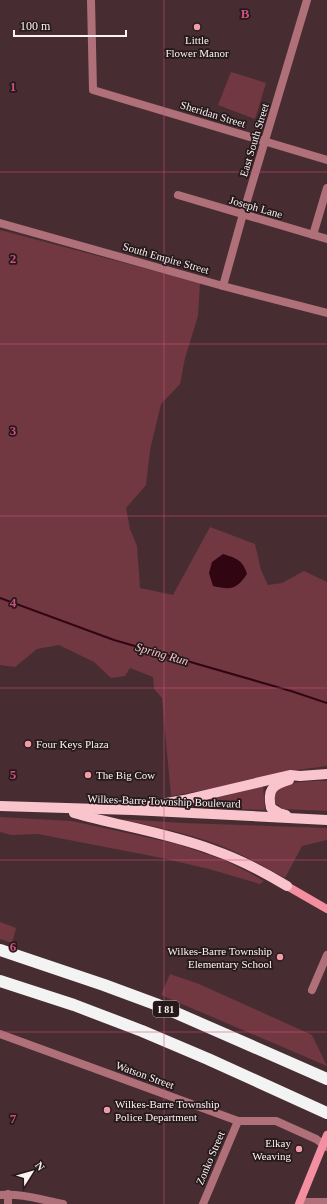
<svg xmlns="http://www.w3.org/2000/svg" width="327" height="1204" viewBox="0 0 327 1204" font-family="Georgia,serif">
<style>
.green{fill:#713842}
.water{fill:#320512}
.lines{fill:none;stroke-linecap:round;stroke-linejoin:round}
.stream{stroke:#320512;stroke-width:2}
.street{stroke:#b0707a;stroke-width:8}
.secondary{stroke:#f48fa1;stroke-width:8}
.primary{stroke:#fac4cc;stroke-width:10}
.highway{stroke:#f3f3f3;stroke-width:12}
.grid{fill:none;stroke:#d14e81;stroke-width:1;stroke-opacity:0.55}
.poi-dot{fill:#f39aa9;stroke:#25191b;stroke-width:1.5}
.labels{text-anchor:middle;stroke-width:3.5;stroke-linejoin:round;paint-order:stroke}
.shield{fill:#25191b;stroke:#bcb1b2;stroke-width:1}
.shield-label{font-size:10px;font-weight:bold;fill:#fdf2f3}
.poi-label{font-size:11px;fill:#fdf2f3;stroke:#25191b;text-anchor:start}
.street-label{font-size:11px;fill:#fdf2f3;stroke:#25191b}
.water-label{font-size:12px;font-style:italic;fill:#f9c4cc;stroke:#25191b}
.grid-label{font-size:13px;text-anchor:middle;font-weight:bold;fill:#d14e81;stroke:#25191b;stroke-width:3.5;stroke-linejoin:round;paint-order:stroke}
</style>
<rect width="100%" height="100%" fill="#472d31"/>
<g class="green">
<path d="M 231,72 L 266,83 L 255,119 L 218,105 Z"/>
<path d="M 0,230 L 200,283 L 198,316 L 185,358 L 180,384 L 161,404 L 150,450 L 146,485 L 126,508 L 130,529 L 137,546 L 140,588 L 173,595 L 210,527 L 255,544 L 261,570 L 268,585 L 282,583 L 304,571 L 327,582 L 327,766 L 297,770 L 205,790 L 171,796 L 162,698 L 154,689 L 153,677 L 130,668 L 125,676 L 111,678 L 94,662 L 59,645 L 37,649 L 15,667 L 0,665 Z"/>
<path d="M 327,781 L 327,811 L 283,809 C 279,806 274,803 274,797 C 275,780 315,781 327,781 Z"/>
<path d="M 263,786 L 265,810 L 168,806 L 225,796 Z"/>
<path d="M 0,817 L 72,821 L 177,844 L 224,860 L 248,872 L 264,881 L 260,884 L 209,869 L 162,858 L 38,834 L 11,835 L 0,832 Z"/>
<path d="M 122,819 L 183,823 L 327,828 L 327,840 L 302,846 L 285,878 C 263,866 242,854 219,845 C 188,833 154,827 122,819 Z"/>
<path d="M 0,922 L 16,928 L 12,943 L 0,939 Z"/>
<path d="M 170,974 L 199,984 L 312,1035 L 327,1066 L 161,995 Z"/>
</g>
<path class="water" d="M 223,554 C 236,558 243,560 247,574 C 236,590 231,590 213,586 L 209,573 L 212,562 Z"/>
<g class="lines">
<path class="stream" d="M 0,598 L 114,640 L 291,691 L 327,703"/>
<g class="street">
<path d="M 91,0 L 93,90 L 327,160"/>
<path d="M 178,195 L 327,239"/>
<path d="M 0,223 L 223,286 L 327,313"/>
<path d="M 313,235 L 327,188"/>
<path d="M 223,286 L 243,214 L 307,0"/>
<path d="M 312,990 L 327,955"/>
<path d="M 0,1034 L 238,1121 L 276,1121 L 316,1139 L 327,1147"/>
<path d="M 8,1194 L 8,1204"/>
<path d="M 0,1195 C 21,1193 42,1200 63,1204"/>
<path d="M 300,1202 L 327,1202"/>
<path d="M 203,1204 L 238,1121"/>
</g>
<g class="secondary">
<path d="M 287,886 L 327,909"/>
<path d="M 299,1204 L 327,1135"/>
</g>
<g class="primary">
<path d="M 0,806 L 132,810 L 327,820"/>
<path d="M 143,807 L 184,800 L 290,775 L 300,776 L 327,774"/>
<path d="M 74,813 C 120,826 168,833 213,850 C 239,859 264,872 287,886"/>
<path d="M 286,815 L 279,813 L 271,808 C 267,790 272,785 289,780"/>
</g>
<g class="highway">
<path d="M 0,950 L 104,985 L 158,1005 L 327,1079"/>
<path d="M 0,981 L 74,1005 L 142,1031 L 208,1059 L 327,1113"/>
</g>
</g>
<path class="grid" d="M 164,0 L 164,1204M 0,172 L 327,172M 0,344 L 327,344M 0,516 L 327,516M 0,688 L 327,688M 0,860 L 327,860M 0,1032 L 327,1032"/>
<g class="poi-dot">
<circle cx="197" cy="27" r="4"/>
<circle cx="28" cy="744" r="4"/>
<circle cx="88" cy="775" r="4"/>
<circle cx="280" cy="957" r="4"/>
<circle cx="107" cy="1110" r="4"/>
<circle cx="299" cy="1149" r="4"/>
</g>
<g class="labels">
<rect class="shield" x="153" y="1001" width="26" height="16" rx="3"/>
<g class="shield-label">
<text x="166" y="1013">I 81</text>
</g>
<g class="poi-label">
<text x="197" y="44" text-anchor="middle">Little<tspan x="197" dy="13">Flower Manor</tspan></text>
<text x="36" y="748">Four Keys Plaza</text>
<text x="96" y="779">The Big Cow</text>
<text x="272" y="955" text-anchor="end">Wilkes-Barre Township<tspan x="272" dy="13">Elementary School</tspan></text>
<text x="115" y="1108">Wilkes-Barre Township<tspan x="115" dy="13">Police Department</tspan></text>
<text x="291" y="1147" text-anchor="end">Elkay<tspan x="291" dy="13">Weaving</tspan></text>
</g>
<g class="street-label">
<text transform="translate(213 114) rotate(17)" y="4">Sheridan Street</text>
<text transform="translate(254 140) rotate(-73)" y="4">East South Street</text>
<text transform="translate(256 207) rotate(16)" y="4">Joseph Lane</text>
<text transform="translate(166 258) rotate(16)" y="4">South Empire Street</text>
<text transform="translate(164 801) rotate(2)" y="4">Wilkes-Barre Township Boulevard</text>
<text transform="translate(145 1075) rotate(20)" y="4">Watson Street</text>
<text transform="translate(210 1158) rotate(-67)" y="4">Zonko Street</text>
</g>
<g class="water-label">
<text transform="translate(162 654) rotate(16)" y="4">Spring Run</text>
</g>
</g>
<g class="grid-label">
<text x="245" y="18">B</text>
<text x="13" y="91">1</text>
<text x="13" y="263">2</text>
<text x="13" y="435">3</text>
<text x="13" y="607">4</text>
<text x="13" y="779">5</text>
<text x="13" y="951">6</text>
<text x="13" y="1123">7</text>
</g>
<g transform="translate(32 1172) rotate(53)" stroke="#25191b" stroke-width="3" paint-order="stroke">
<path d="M0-3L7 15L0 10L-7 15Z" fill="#fdf2f3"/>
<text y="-6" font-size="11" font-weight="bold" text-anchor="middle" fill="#fdf2f3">N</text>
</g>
<path d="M14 30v6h112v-6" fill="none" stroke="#fdf2f3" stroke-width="2"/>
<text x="20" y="30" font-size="12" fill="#fdf2f3" stroke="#25191b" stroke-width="3" paint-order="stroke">100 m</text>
</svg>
